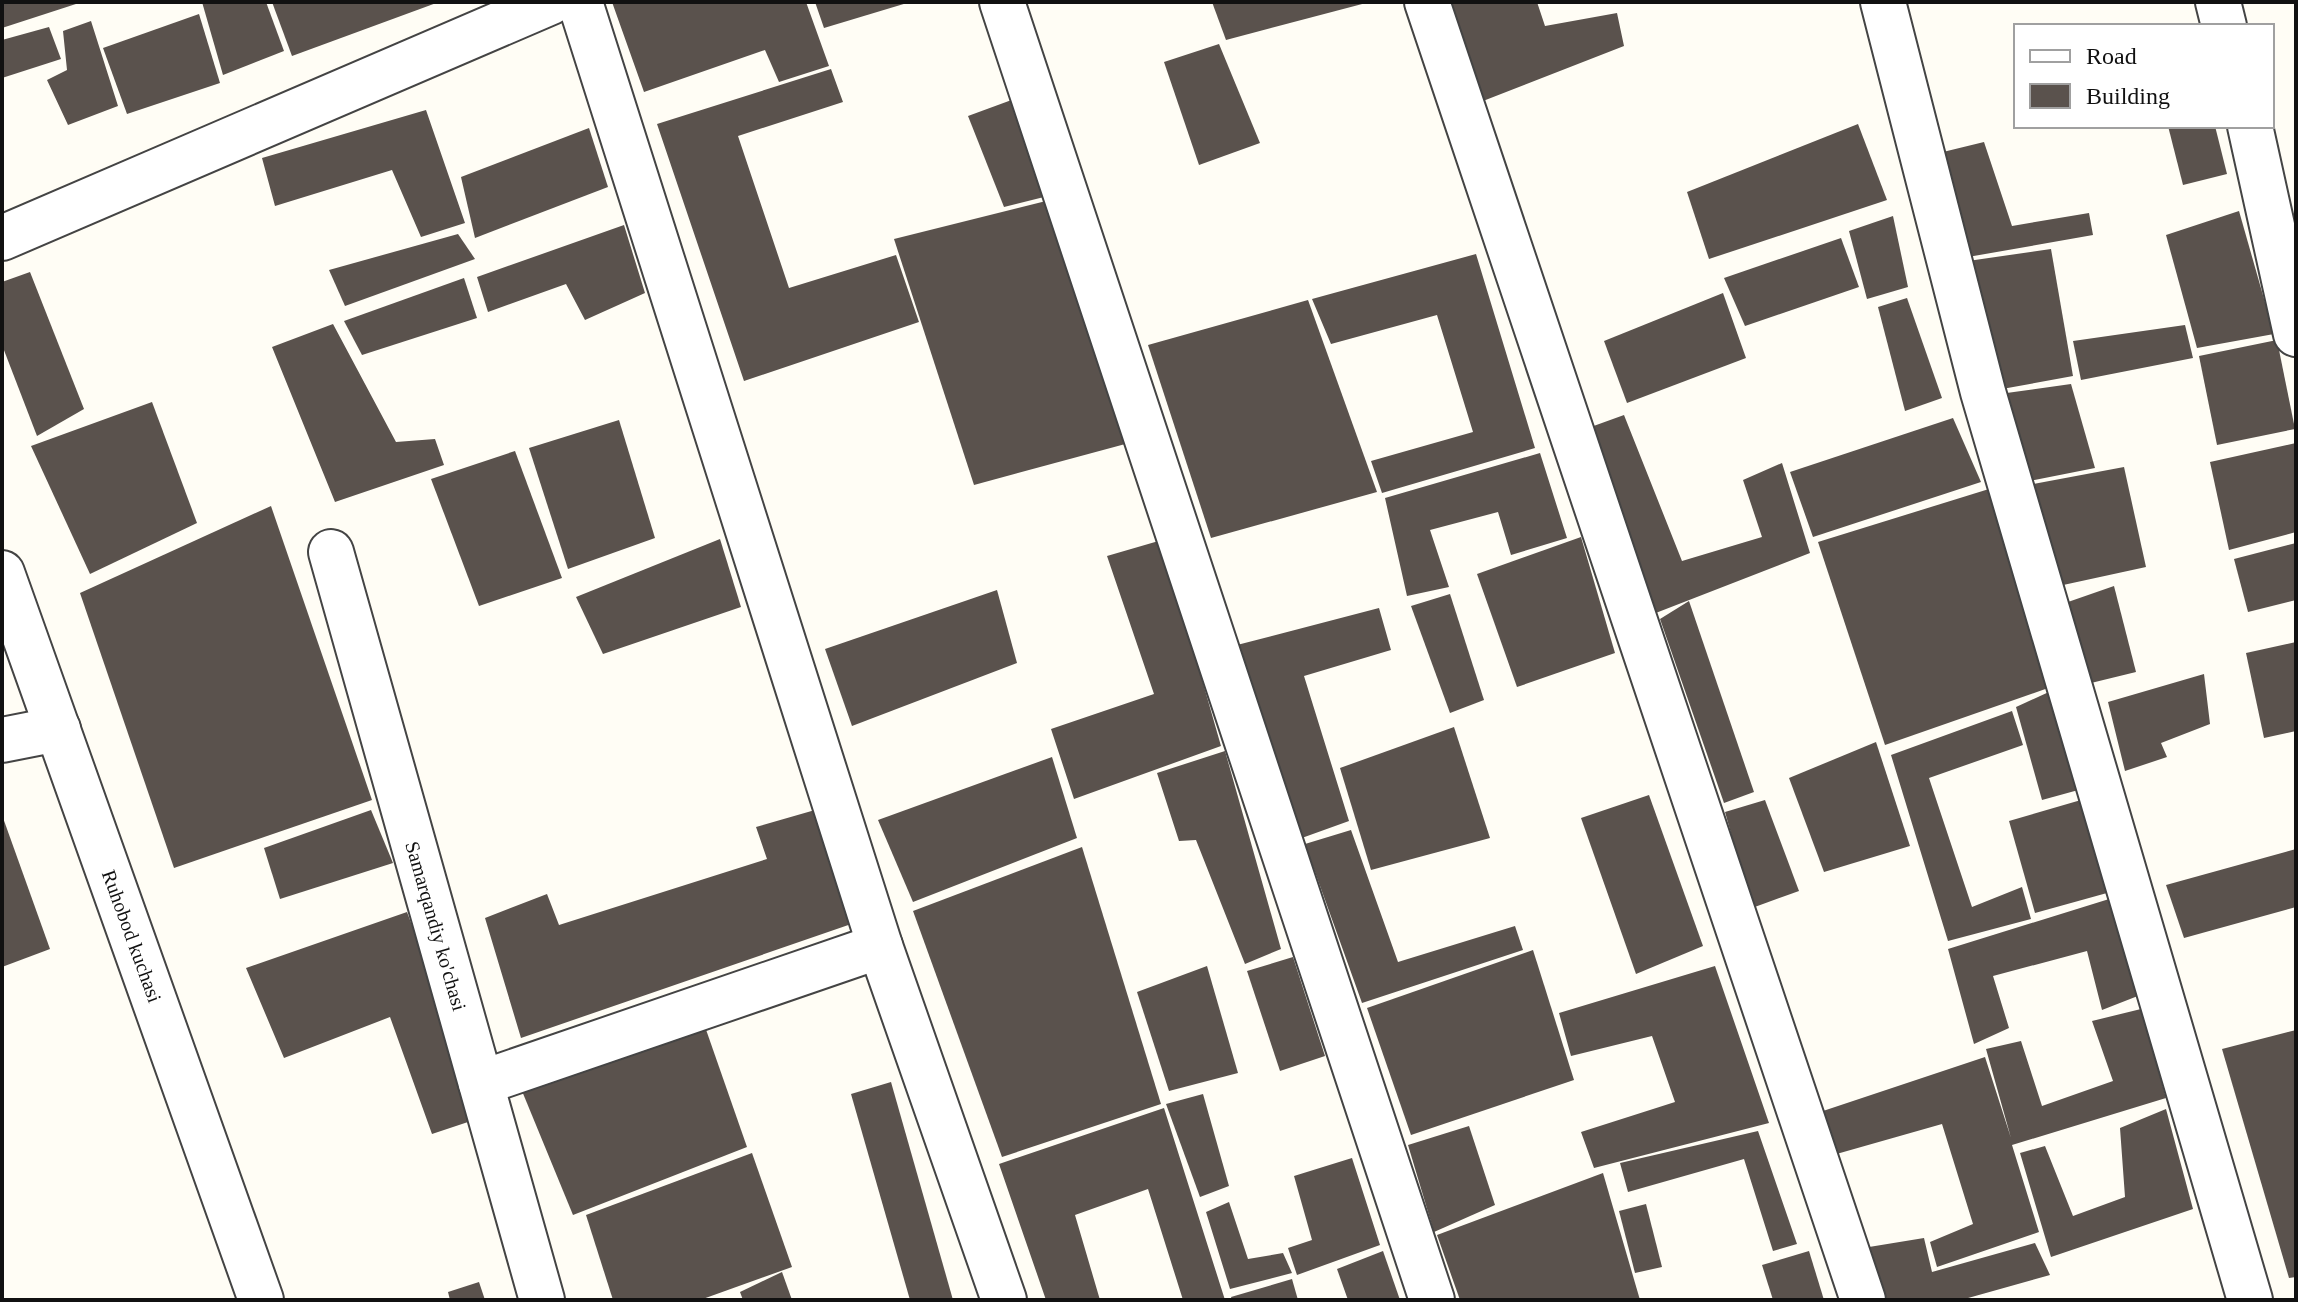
<svg xmlns="http://www.w3.org/2000/svg" width="2298" height="1302" viewBox="0 0 2298 1302" font-family="'Times New Roman',serif">
<style>
.building{fill:#5a524d}
.lines{fill:none;stroke-linecap:round;stroke-linejoin:round}
.minor-casing{stroke:#444;stroke-width:48}
.minor{stroke:#fff;stroke-width:44}
.labels{text-anchor:middle;stroke-width:8;stroke-linejoin:round;paint-order:stroke}
.street-label{font-size:20px;fill:#111;stroke:#fff}
</style>
<rect width="100%" height="100%" fill="#fffdf5"/>
<g class="building">
<path d="M 2,2 L 79,2 L 79,3 L 2,28 Z"/>
<path d="M 202,2 L 266,2 L 284,51 L 223,75 Z"/>
<path d="M 272,2 L 439,2 L 292,56 Z"/>
<path d="M 612,2 L 806,2 L 829,66 L 779,82 L 765,50 L 644,92 Z"/>
<path d="M 815,2 L 906,2 L 907,3 L 824,28 Z"/>
<path d="M 1212,2 L 1365,2 L 1366,3 L 1226,40 Z"/>
<path d="M 1448,2 L 1537,2 L 1545,26 L 1617,13 L 1624,46 L 1483,101 Z"/>
<path d="M 199,14 L 220,83 L 127,114 L 103,48 Z"/>
<path d="M 91,21 L 118,106 L 68,125 L 47,80 L 67,70 L 63,31 Z"/>
<path d="M 49,27 L 61,59 L 2,78 L 2,40 Z"/>
<path d="M 1219,44 L 1260,143 L 1199,165 L 1164,62 Z"/>
<path d="M 831,69 L 843,102 L 738,136 L 789,288 L 896,255 L 919,322 L 744,381 L 657,124 Z"/>
<path d="M 1017,98 L 1044,197 L 1004,207 L 968,116 Z"/>
<path d="M 426,110 L 465,223 L 421,237 L 392,170 L 275,206 L 262,158 Z"/>
<path d="M 1858,124 L 1887,200 L 1709,259 L 1687,192 Z"/>
<path d="M 2168,126 L 2215,126 L 2227,174 L 2183,185 Z"/>
<path d="M 589,128 L 608,187 L 475,238 L 461,177 Z"/>
<path d="M 1984,142 L 2012,226 L 2089,213 L 2093,235 L 1968,257 L 1943,152 Z"/>
<path d="M 1050,200 L 1129,443 L 974,485 L 894,239 Z"/>
<path d="M 2239,211 L 2274,334 L 2197,348 L 2166,235 Z"/>
<path d="M 1893,216 L 1908,287 L 1867,299 L 1849,231 Z"/>
<path d="M 624,225 L 645,293 L 585,320 L 566,284 L 488,312 L 477,277 Z"/>
<path d="M 458,234 L 475,259 L 345,306 L 329,270 Z"/>
<path d="M 1841,238 L 1859,287 L 1745,326 L 1724,278 Z"/>
<path d="M 2051,249 L 2073,376 L 1991,391 L 1968,261 Z"/>
<path d="M 1476,254 L 1535,448 L 1382,493 L 1371,461 L 1473,432 L 1437,315 L 1331,344 L 1312,299 Z"/>
<path d="M 30,272 L 84,409 L 37,436 L 2,345 L 2,282 Z"/>
<path d="M 464,278 L 477,318 L 362,355 L 344,321 Z"/>
<path d="M 1723,293 L 1746,358 L 1627,403 L 1604,341 Z"/>
<path d="M 1907,298 L 1942,398 L 1905,411 L 1878,307 Z"/>
<path d="M 1308,300 L 1377,492 L 1211,538 L 1148,345 Z"/>
<path d="M 333,324 L 396,442 L 435,439 L 444,465 L 335,502 L 272,347 Z"/>
<path d="M 2185,325 L 2193,358 L 2081,380 L 2073,341 Z"/>
<path d="M 2277,340 L 2295,429 L 2217,445 L 2199,356 Z"/>
<path d="M 2071,384 L 2095,468 L 2014,484 L 1992,395 Z"/>
<path d="M 152,402 L 197,523 L 90,574 L 31,446 Z"/>
<path d="M 1624,415 L 1682,561 L 1762,537 L 1743,480 L 1782,463 L 1810,553 L 1648,616 L 1577,432 Z"/>
<path d="M 1953,418 L 1981,482 L 1813,537 L 1790,472 Z"/>
<path d="M 619,420 L 655,538 L 568,569 L 529,448 Z"/>
<path d="M 2296,443 L 2296,532 L 2229,550 L 2210,462 Z"/>
<path d="M 515,451 L 562,578 L 479,606 L 431,479 Z"/>
<path d="M 1540,453 L 1567,538 L 1511,555 L 1498,512 L 1430,530 L 1449,587 L 1407,596 L 1385,498 Z"/>
<path d="M 2124,467 L 2146,567 L 2054,587 L 2028,485 Z"/>
<path d="M 1989,489 L 2051,687 L 1885,745 L 1818,542 Z"/>
<path d="M 271,506 L 372,800 L 174,868 L 80,593 Z"/>
<path d="M 1581,537 L 1615,653 L 1517,687 L 1477,574 Z"/>
<path d="M 720,539 L 741,607 L 603,654 L 576,597 Z"/>
<path d="M 1162,540 L 1221,746 L 1074,799 L 1051,729 L 1154,694 L 1107,556 Z"/>
<path d="M 2296,543 L 2296,600 L 2248,612 L 2234,559 Z"/>
<path d="M 2114,586 L 2136,672 L 2091,683 L 2068,602 Z"/>
<path d="M 997,590 L 1017,663 L 852,726 L 825,649 Z"/>
<path d="M 1450,594 L 1484,700 L 1450,713 L 1411,606 Z"/>
<path d="M 1689,601 L 1754,792 L 1724,803 L 1660,619 Z"/>
<path d="M 1379,608 L 1391,650 L 1304,676 L 1349,821 L 1299,839 L 1237,645 Z"/>
<path d="M 2296,642 L 2296,731 L 2264,738 L 2246,653 Z"/>
<path d="M 2204,674 L 2210,724 L 2161,743 L 2167,757 L 2125,771 L 2108,702 Z"/>
<path d="M 2051,691 L 2082,789 L 2042,800 L 2016,707 Z"/>
<path d="M 2012,711 L 2023,745 L 1929,778 L 1972,907 L 2022,887 L 2031,919 L 1948,941 L 1891,755 Z"/>
<path d="M 1454,727 L 1490,838 L 1371,870 L 1340,768 Z"/>
<path d="M 1876,742 L 1910,846 L 1824,872 L 1789,778 Z"/>
<path d="M 1225,751 L 1281,949 L 1245,964 L 1196,840 L 1179,841 L 1157,773 Z"/>
<path d="M 1052,757 L 1077,838 L 913,902 L 878,820 Z"/>
<path d="M 1649,795 L 1703,946 L 1636,974 L 1581,818 Z"/>
<path d="M 1765,800 L 1799,891 L 1752,908 L 1725,812 Z"/>
<path d="M 2081,800 L 2107,893 L 2035,913 L 2009,821 Z"/>
<path d="M 371,810 L 393,863 L 280,899 L 264,848 Z"/>
<path d="M 815,810 L 860,921 L 521,1038 L 485,918 L 547,894 L 559,925 L 767,859 L 756,827 Z"/>
<path d="M 2,815 L 50,949 L 2,967 Z"/>
<path d="M 1351,830 L 1398,962 L 1515,926 L 1523,950 L 1362,1003 L 1305,844 Z"/>
<path d="M 1082,847 L 1161,1104 L 1002,1157 L 913,911 Z"/>
<path d="M 2296,849 L 2296,907 L 2184,938 L 2166,885 Z"/>
<path d="M 2122,895 L 2148,992 L 2102,1010 L 2087,951 L 1993,976 L 2009,1028 L 1974,1044 L 1948,949 Z"/>
<path d="M 407,912 L 483,1117 L 432,1134 L 390,1017 L 284,1058 L 246,968 Z"/>
<path d="M 1533,950 L 1574,1080 L 1411,1135 L 1367,1008 Z"/>
<path d="M 1293,957 L 1325,1056 L 1280,1071 L 1247,971 Z"/>
<path d="M 1207,966 L 1238,1073 L 1169,1091 L 1137,992 Z"/>
<path d="M 1715,966 L 1769,1123 L 1594,1168 L 1581,1132 L 1675,1102 L 1652,1036 L 1571,1056 L 1559,1013 Z"/>
<path d="M 2141,1009 L 2166,1098 L 2012,1145 L 2039,1232 L 1937,1267 L 1930,1242 L 1973,1224 L 1942,1124 L 1833,1155 L 1820,1112 L 1985,1057 L 2011,1138 L 1986,1049 L 2021,1041 L 2042,1106 L 2113,1081 L 2092,1021 Z"/>
<path d="M 703,1021 L 747,1147 L 573,1215 L 522,1091 Z"/>
<path d="M 2296,1030 L 2296,1277 L 2289,1278 L 2222,1049 Z"/>
<path d="M 891,1082 L 953,1300 L 910,1300 L 851,1094 Z"/>
<path d="M 1203,1094 L 1229,1186 L 1200,1197 L 1166,1104 Z"/>
<path d="M 1164,1108 L 1225,1300 L 1183,1300 L 1148,1189 L 1075,1215 L 1100,1300 L 1046,1300 L 999,1164 Z"/>
<path d="M 2166,1109 L 2193,1209 L 2051,1257 L 2020,1153 L 2045,1146 L 2073,1216 L 2125,1197 L 2120,1128 Z"/>
<path d="M 1469,1126 L 1495,1205 L 1434,1232 L 1408,1145 Z"/>
<path d="M 1758,1131 L 1797,1244 L 1773,1251 L 1744,1159 L 1628,1192 L 1620,1163 Z"/>
<path d="M 752,1153 L 792,1267 L 700,1300 L 613,1300 L 586,1215 Z"/>
<path d="M 1352,1158 L 1380,1245 L 1297,1275 L 1288,1248 L 1312,1240 L 1294,1176 Z"/>
<path d="M 1603,1173 L 1640,1300 L 1460,1300 L 1437,1235 Z"/>
<path d="M 1229,1202 L 1248,1259 L 1283,1253 L 1292,1273 L 1230,1289 L 1206,1212 Z"/>
<path d="M 1646,1204 L 1662,1267 L 1635,1273 L 1619,1211 Z"/>
<path d="M 1924,1238 L 1932,1272 L 2035,1243 L 2050,1275 L 1961,1300 L 1887,1300 L 1869,1247 Z"/>
<path d="M 1383,1251 L 1400,1300 L 1348,1300 L 1337,1269 Z"/>
<path d="M 1809,1251 L 1824,1300 L 1773,1300 L 1762,1265 Z"/>
<path d="M 782,1272 L 792,1300 L 743,1300 L 740,1292 Z"/>
<path d="M 1292,1279 L 1298,1300 L 1232,1300 L 1231,1297 Z"/>
<path d="M 479,1282 L 485,1300 L 450,1300 L 448,1292 Z"/>
</g>
<g class="lines">
<g class="minor-casing">
<g id="minor">
<path d="M 580,2 L 880,946 L 1004,1300"/>
<path d="M 1002,2 L 1432,1300"/>
<path d="M 1427,2 L 1863,1300"/>
<path d="M 1883,2 L 1983,392 L 2250,1300"/>
<path d="M 2218,2 L 2224,26"/>
<path d="M 2250,126 L 2296,334"/>
<path d="M 2,238 L 551,2"/>
<path d="M 331,552 L 542,1300"/>
<path d="M 2,573 L 261,1300"/>
<path d="M 2,740 L 58,729"/>
<path d="M 481,1083 L 880,946"/>
</g>
</g>
<use href="#minor" class="minor"/>
</g>
<g class="labels">
<g class="street-label">
<text transform="translate(436 926) rotate(74)" y="7">Samarqandiy ko'chasi</text>
<text transform="translate(132 936) rotate(70)" y="7">Ruhobod kuchasi</text>
</g>
</g>
<rect width="2298" height="1302" fill="none" stroke="#111111" stroke-width="8"/>
<rect x="2014" y="24" width="260" height="104" fill="#ffffff" stroke="#a0a0a0" stroke-width="2"/>
<rect x="2030" y="50" width="40" height="12" fill="#ffffff" stroke="#a0a0a0" stroke-width="2"/>
<text x="2086" y="64" font-size="24" fill="#111111">Road</text>
<rect x="2030" y="84" width="40" height="24" fill="#5a524d" stroke="#a0a0a0" stroke-width="2"/>
<text x="2086" y="104" font-size="24" fill="#111111">Building</text>
</svg>
